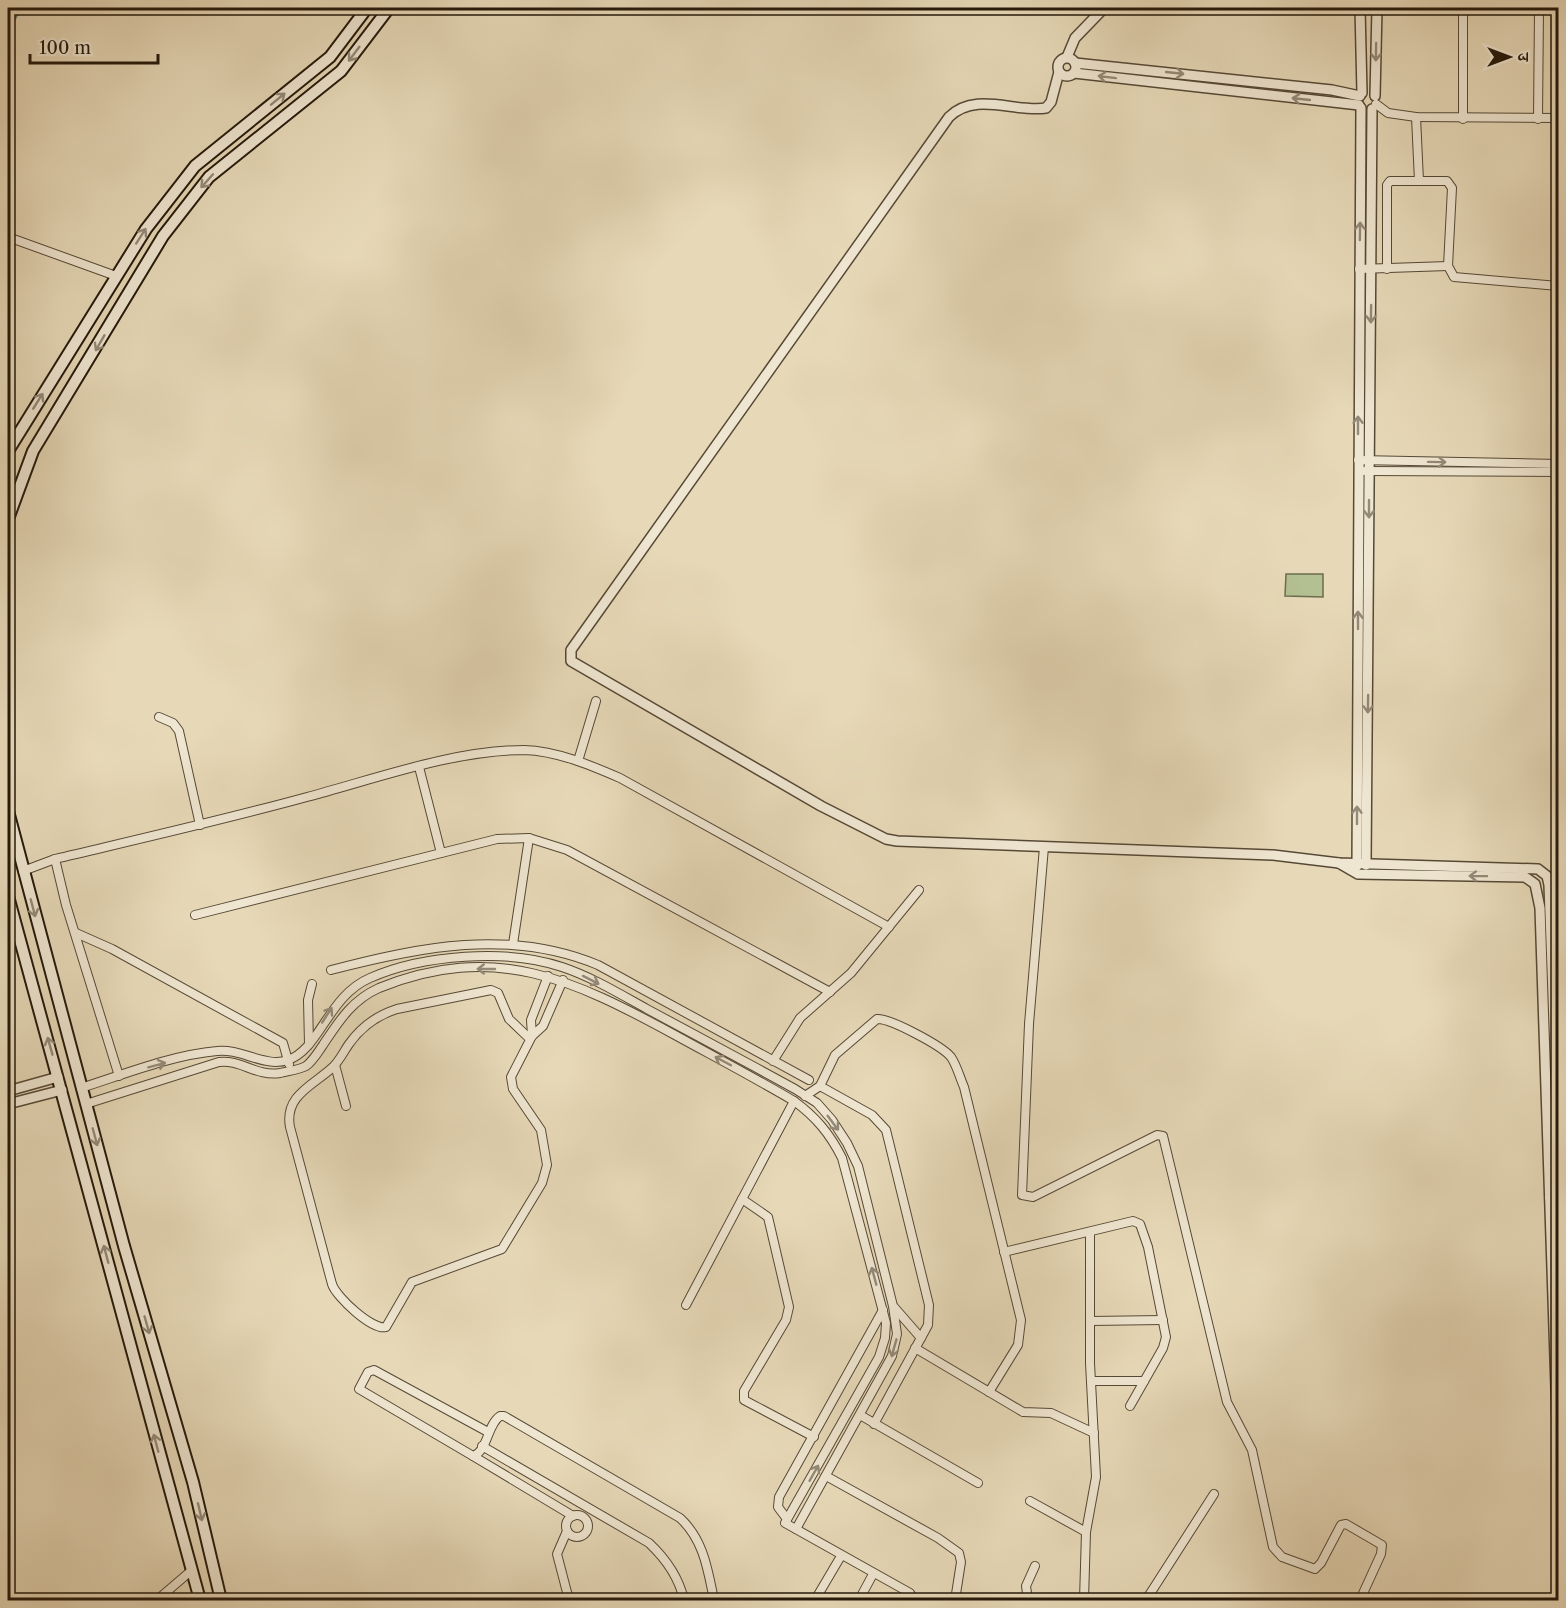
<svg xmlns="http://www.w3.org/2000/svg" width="1566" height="1608" viewBox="0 0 1566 1608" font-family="'Libre Caslon Text','Noto Serif Devanagari',serif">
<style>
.green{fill:#b3c091;stroke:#6c6c4e;stroke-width:1.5}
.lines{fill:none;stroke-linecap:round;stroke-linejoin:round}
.stream{stroke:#697a6f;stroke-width:2}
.minor-casing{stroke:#564936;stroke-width:10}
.tertiary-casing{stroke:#564936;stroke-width:12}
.secondary-casing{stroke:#25190b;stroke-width:14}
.minor{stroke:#efe6d1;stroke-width:8}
.tertiary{stroke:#efe6d1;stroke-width:9}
.secondary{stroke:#efe6d1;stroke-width:10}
.oneway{stroke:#948a78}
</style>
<rect width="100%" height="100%" fill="#e7d9b8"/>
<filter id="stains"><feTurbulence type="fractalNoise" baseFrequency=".00333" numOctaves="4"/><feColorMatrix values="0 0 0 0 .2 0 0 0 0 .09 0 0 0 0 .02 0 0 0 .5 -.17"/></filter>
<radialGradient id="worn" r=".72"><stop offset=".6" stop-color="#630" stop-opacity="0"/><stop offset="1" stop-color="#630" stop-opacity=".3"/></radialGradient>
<path class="green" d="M 1286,574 L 1323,574 L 1323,597 L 1285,596 Z"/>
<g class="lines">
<path class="stream" d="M 8,32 L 21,8"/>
<g class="minor-casing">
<g id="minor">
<path d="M 1376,104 L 1388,113 L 1416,117 L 1558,118"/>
<path d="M 1416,117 L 1419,181"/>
<path d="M 1463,119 L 1463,8"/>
<path d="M 1538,119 L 1539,8"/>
<path d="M 8,237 L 116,276"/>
<path d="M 1359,269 L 1448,266"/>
<path d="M 1387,269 L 1387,185 L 1390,181 L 1447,181 L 1452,188 L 1448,266 L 1454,277 L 1558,286"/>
<path d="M 1358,460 L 1558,464"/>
<path d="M 1365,471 L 1558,472"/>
<path d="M 159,717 L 173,723 L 179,731 L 200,825"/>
<path d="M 578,761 L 596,701"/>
<path d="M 419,767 L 441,853"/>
<path d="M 1044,847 L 1029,1024 L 1022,1195 L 1033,1197 L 1157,1135 L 1163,1136 L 1227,1402 L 1252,1450 L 1273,1547 L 1282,1557 L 1315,1569 L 1321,1563 L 1341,1525 L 1346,1524 L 1382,1545 L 1381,1554 L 1360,1600"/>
<path d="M 55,859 L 66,905 L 119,1076"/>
<path d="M 23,871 L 55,859 C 139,839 223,820 307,797 C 375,779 454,750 524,750 C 557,751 590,765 620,778 L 889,927"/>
<path d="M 195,915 L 497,839 L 529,838 L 567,850 L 830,992"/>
<path d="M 76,933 L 112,949 L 283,1043 L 289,1064"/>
<path d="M 513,944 L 529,838"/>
<path d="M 331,970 C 419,947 510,928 598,965 L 809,1080"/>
<path d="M 532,1036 L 531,1020 L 548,976"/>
<path d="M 530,1039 L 509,1019 L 498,993 L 491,990 L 397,1009 C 378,1015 361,1027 349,1044 C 344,1051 340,1060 333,1067 C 314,1085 284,1095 290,1127 L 332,1284 C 336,1297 373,1331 386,1327 L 412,1282 L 502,1249 L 542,1183 L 547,1165 L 541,1130 L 513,1089 L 511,1077 L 532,1036 L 543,1026 L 563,980"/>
<path d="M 309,1044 L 308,1000 L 312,984"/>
<path d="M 773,1061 L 800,1018 L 851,973 L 919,890"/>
<path d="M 335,1065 L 346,1106"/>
<path d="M 820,1086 L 872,1115 L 886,1130 L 929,1305 L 928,1325 L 874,1424"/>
<path d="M 81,1088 C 125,1074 172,1055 217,1051 C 241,1048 265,1068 288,1060 C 320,1049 328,996 370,978 C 422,955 507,948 562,967 C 592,977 620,994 647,1009 C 697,1036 746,1062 795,1089 L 817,1103 L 832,1120 L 847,1143 L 858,1166 L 893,1306 L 897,1334 L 892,1356 L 796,1529"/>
<path d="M 805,1096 L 820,1086 L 835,1055 L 877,1019 C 890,1018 942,1046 951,1057 C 957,1066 960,1078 964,1087 L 1021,1320 L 1018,1345 L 989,1392"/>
<path d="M 86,1104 L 219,1062 C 240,1059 257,1077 280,1073 C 288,1071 299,1070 306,1066 C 313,1061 318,1052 323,1045 C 339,1021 352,1000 379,988 C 495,941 574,980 675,1035 C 715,1057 755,1078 794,1101 C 816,1117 830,1134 842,1158 L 886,1323 L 885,1338 L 879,1357 L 785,1523 L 910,1593 L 913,1600"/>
<path d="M 1549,1160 L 1558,1159"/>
<path d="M 1549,1197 L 1558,1197"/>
<path d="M 742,1199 L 768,1217 L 789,1307 L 786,1320 L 744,1391 L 744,1400 L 814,1437"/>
<path d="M 1004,1252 L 1133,1221 L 1140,1224 L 1148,1247 L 1166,1337 L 1163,1348 L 1130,1406"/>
<path d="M 686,1305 L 794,1101"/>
<path d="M 894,1307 L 921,1338"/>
<path d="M 1090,1321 L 1163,1320"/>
<path d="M 915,1348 L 1023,1412 L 1051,1413 L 1094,1433"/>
<path d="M 1091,1381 L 1144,1381"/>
<path d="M 860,1415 L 978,1483"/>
<path d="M 488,1432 L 374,1370 L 368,1372 L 359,1389 L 473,1456 C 488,1451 487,1425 500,1416 L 504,1416 L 680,1518 C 704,1540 708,1571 714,1600"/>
<path d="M 482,1446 L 649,1543 C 666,1559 679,1578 684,1600"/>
<path d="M 473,1456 L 573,1516"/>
<path d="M 826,1476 L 938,1538 L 959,1553 L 961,1562 L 956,1594 L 961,1600"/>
<path d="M 1030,1501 L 1086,1532"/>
<circle cx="577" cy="1526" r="11"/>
<path d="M 787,1519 L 778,1507 L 779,1497 L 883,1310"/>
<path d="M 567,1531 L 557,1554 L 569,1600"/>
<path d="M 157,1600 L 192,1570"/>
<path d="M 815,1600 L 841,1556"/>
<path d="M 859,1600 L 873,1574"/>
<path d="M 1028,1600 L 1026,1586 L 1035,1566"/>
<path d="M 1084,1600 L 1086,1532 L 1096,1477 L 1090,1363 L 1090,1232"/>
<path d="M 1146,1600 L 1214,1494"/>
</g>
</g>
<g class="tertiary-casing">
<g id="tertiary">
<path d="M 1360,8 L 1362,93"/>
<path d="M 1067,57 L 1075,38 L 1104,8"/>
<circle cx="1067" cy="67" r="9"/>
<path d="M 1075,63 L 1332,90 L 1360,96"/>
<path d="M 1059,72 L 1051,102 L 1046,108 C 1014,113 976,91 949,117 L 571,650 L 571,661 L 821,806 L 886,839 L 897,841 L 1273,855 L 1339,863 L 1538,869 L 1547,876 L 1549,885 L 1558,1136"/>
<path d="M 1074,73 L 1359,105"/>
<path d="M 1375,96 L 1377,8"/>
<path d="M 1339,863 L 1358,874 L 1525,877 L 1535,884 L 1540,908 L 1558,1449"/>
<path d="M 1366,865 L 1372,109"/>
<path d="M 1357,866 L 1361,108"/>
<path d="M 8,1091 L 58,1077"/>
<path d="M 8,1104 L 62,1090"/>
</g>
</g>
<g class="secondary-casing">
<g id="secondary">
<path d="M 8,451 L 146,229 L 195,166 L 330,57 L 367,8"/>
<path d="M 8,519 L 33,451 L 163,236 L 209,177 L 341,71 L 389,8"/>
<path d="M 8,811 L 124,1246 L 193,1482 L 221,1600"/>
<path d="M 8,896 L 200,1600"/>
</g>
</g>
<use href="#minor" class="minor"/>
<use href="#tertiary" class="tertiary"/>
<use href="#secondary" class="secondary"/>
</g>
<defs><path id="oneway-shaft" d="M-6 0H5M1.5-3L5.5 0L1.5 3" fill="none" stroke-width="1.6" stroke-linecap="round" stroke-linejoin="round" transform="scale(1.5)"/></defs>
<g class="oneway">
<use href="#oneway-shaft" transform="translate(1376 52) rotate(91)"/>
<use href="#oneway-shaft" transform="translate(354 54) rotate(127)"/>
<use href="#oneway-shaft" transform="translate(1175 73) rotate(6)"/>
<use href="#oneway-shaft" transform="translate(1107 77) rotate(-173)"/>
<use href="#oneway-shaft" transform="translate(278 99) rotate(-39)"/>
<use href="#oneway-shaft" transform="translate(1301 99) rotate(-174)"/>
<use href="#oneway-shaft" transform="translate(207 181) rotate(132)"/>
<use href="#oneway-shaft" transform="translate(1360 231) rotate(-89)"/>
<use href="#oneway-shaft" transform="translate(141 236) rotate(-57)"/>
<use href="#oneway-shaft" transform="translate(1371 314) rotate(91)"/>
<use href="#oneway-shaft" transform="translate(100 343) rotate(120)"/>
<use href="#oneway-shaft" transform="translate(38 401) rotate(-58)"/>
<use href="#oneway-shaft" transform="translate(1358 425) rotate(-90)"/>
<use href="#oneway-shaft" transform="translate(1437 462) rotate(1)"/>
<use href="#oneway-shaft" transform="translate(1369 509) rotate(90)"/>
<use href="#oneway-shaft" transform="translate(1358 620) rotate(-90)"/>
<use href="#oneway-shaft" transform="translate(1368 704) rotate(91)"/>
<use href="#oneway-shaft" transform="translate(1357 815) rotate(-90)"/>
<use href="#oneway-shaft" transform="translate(1478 876) rotate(-179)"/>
<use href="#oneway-shaft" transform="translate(33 908) rotate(75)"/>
<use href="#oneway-shaft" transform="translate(486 969) rotate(-180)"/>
<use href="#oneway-shaft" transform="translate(591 980) rotate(27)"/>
<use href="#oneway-shaft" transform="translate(327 1015) rotate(-57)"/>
<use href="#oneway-shaft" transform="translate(50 1046) rotate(-106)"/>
<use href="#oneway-shaft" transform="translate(723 1061) rotate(-152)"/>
<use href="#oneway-shaft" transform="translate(157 1065) rotate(-15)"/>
<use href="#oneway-shaft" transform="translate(833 1123) rotate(53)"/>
<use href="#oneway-shaft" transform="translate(95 1137) rotate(75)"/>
<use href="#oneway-shaft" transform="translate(106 1254) rotate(-105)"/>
<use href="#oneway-shaft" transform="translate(874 1276) rotate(-105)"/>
<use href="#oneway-shaft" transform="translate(147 1325) rotate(74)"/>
<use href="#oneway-shaft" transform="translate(894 1348) rotate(106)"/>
<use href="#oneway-shaft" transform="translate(156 1443) rotate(-105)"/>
<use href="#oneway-shaft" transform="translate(814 1473) rotate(-60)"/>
<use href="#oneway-shaft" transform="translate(200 1512) rotate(77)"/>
</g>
<rect width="1566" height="1608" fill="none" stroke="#e7d9b8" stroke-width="30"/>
<rect x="9" y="9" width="1548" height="1590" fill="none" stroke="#25190b" stroke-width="3"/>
<rect x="15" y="15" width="1536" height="1578" fill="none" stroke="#25190b" stroke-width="1.5"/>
<g transform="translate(1509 57) rotate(90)" stroke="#efe6d1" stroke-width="4.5" paint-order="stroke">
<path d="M0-4.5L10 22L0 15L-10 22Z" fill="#25190b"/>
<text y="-9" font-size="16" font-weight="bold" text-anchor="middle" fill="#25190b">उ</text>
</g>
<path d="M30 54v9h128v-9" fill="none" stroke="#25190b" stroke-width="3"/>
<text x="39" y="54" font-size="18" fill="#25190b" stroke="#efe6d1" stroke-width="4.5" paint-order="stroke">100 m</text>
<rect width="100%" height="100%" filter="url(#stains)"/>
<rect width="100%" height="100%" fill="url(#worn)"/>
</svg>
